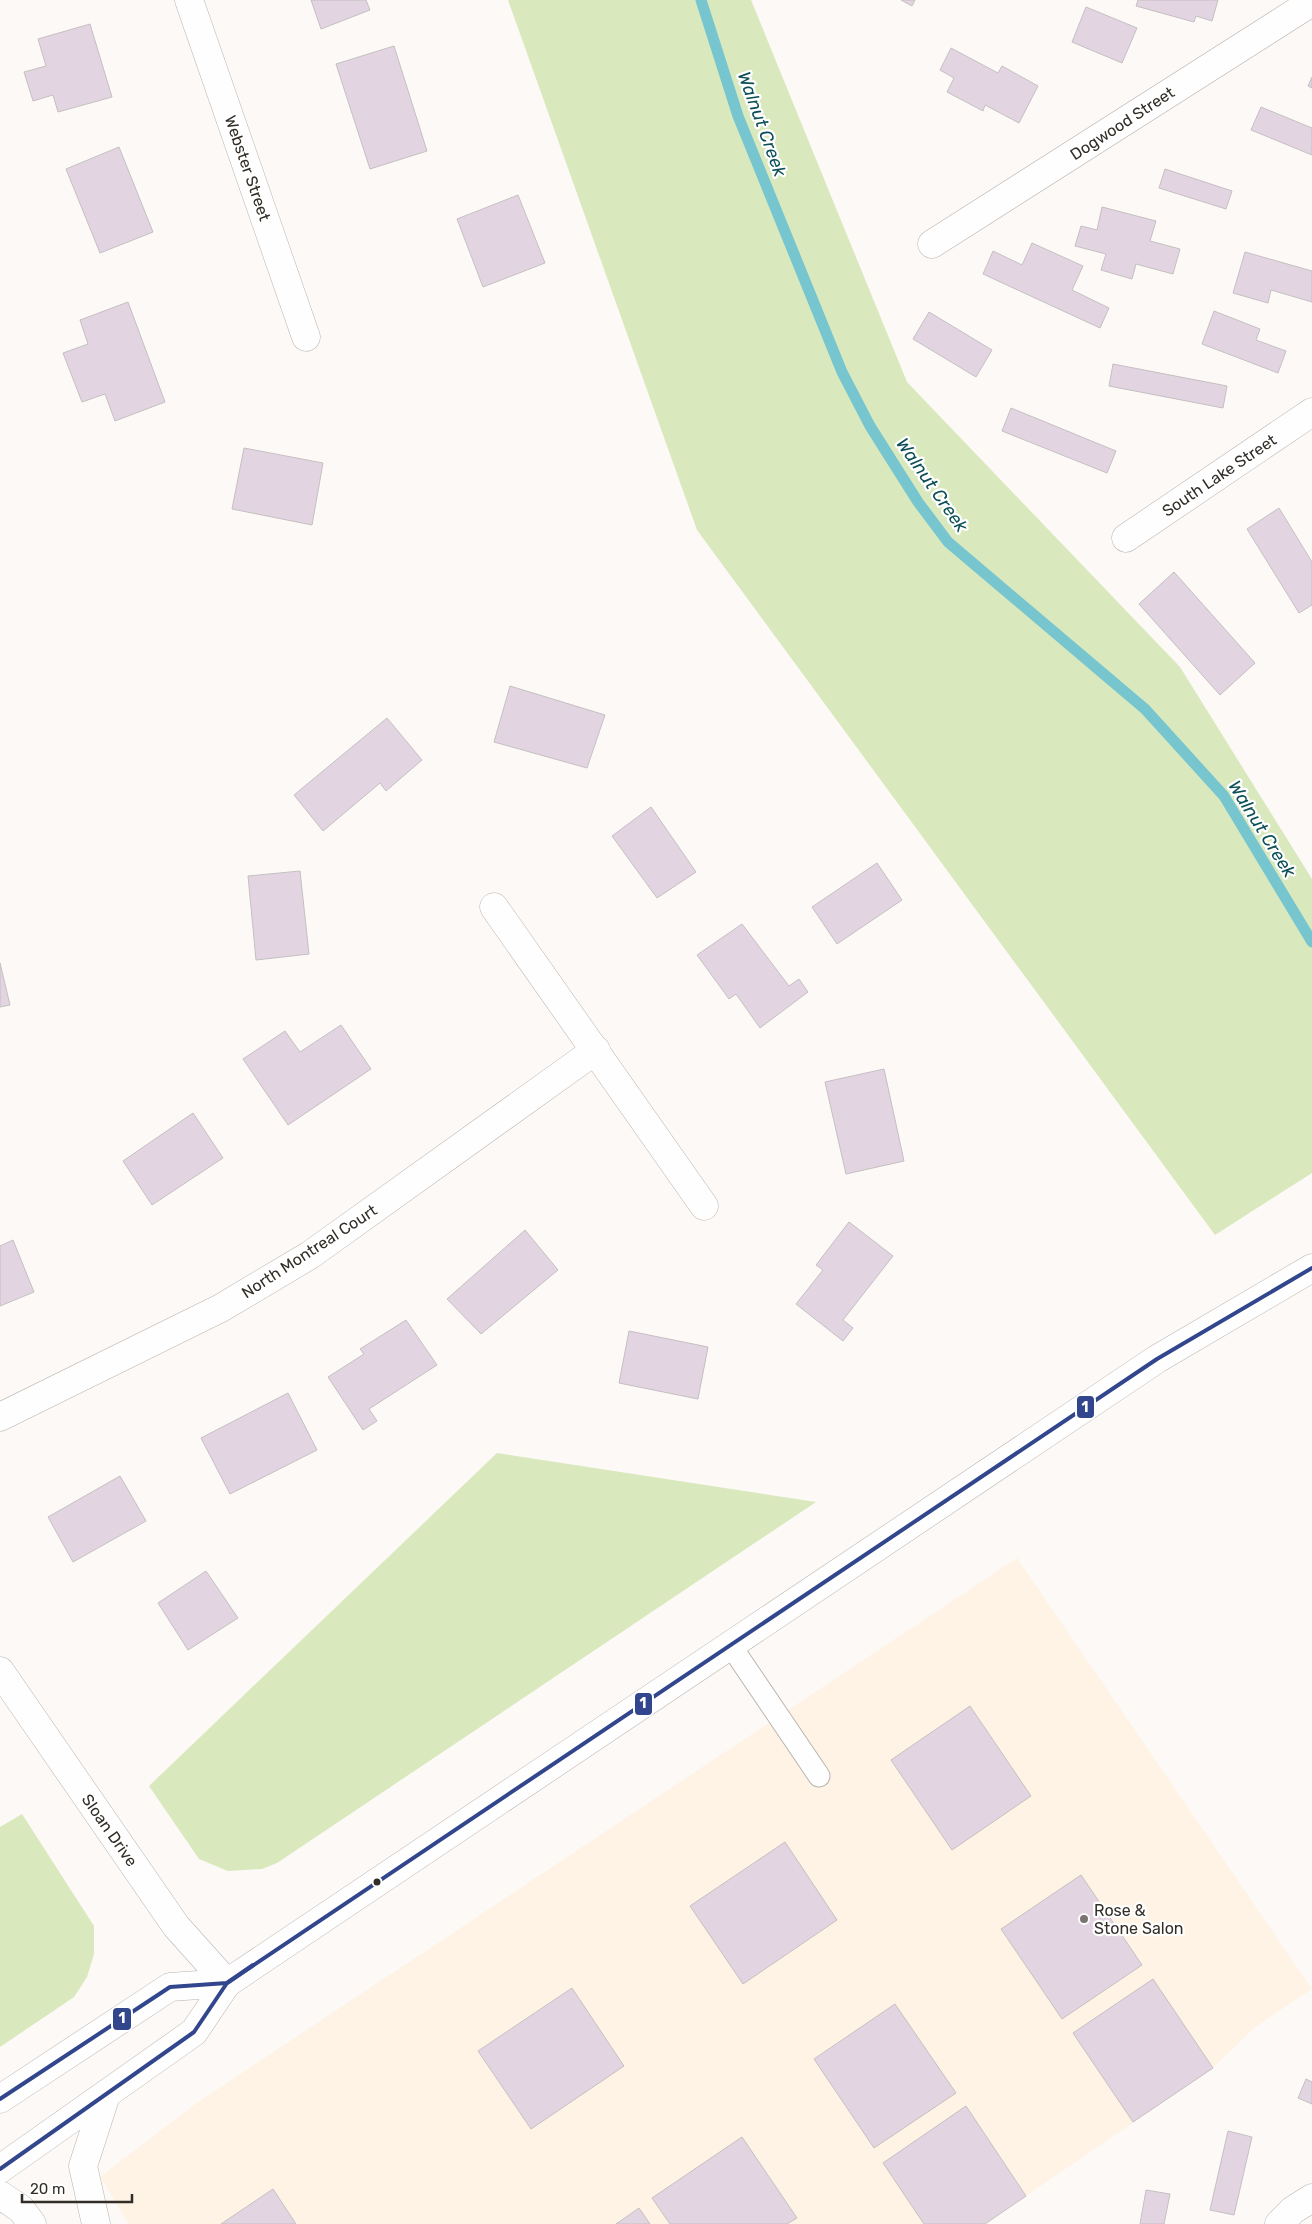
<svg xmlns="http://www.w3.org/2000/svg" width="1312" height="2224" viewBox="0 0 1312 2224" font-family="Rubik,sans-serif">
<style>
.built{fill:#fef3e4}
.green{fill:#d9e9bd}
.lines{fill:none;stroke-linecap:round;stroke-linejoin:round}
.stream{stroke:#76c5cf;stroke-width:11}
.building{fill:#e3d4e1;stroke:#c4c0c1}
.service-casing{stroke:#b9b5b1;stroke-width:23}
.minor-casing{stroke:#b9b5b1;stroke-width:29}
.primary-casing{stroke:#b9b5b1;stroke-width:29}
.service{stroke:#fffefe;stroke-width:21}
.minor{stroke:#fffefe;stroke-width:28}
.primary{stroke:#fffefe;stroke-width:28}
.bus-1-casing{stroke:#fff;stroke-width:8}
.bus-1{stroke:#32468d;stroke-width:4}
.bus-dot{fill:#322d27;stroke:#fff;stroke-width:2}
.poi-dot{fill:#79746f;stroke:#fff;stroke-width:2}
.labels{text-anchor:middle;stroke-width:4.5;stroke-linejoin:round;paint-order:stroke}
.street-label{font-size:16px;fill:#322d27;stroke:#fff}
.poi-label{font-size:16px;fill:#322d27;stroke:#fff;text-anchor:start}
.water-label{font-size:18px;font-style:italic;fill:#0c4f57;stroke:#fff}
.line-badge{stroke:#fff;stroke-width:2}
.badge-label{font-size:14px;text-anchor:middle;font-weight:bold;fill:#fff}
</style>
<rect width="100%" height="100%" fill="#fcf9f6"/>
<path class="built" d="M 1017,1558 L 1312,1989 L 1255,2027 L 1213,2068 L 985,2224 L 129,2224 L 100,2177 L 197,2103 Z"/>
<g class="green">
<path d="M 508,0 L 751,0 L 907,382 L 1180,667 L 1312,879 L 1312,1173 L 1215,1235 L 697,530 Z"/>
<path d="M 497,1453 L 816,1502 L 277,1863 L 262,1869 L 228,1871 L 199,1859 L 149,1786 Z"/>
<path d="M 22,1814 L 94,1926 L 94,1954 L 87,1977 L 74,1997 L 0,2047 L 0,1827 Z"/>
</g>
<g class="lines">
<path class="stream" d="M 701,0 L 738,116 L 842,372 L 870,426 L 918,502 L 948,542 L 1145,709 L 1224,796 L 1312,942"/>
</g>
<g class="building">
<path d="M 311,0 L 366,0 L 370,10 L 321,29 Z"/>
<path d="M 901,0 L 915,0 L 912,6 Z"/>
<path d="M 1138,0 L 1218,0 L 1212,21 L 1196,16 L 1194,22 L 1136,6 Z"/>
<path d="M 1086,7 L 1137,28 L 1122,63 L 1072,42 Z"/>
<path d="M 90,24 L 112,97 L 58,112 L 53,95 L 33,101 L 24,72 L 46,66 L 38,39 Z"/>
<path d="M 394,46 L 427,151 L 370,169 L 336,64 Z"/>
<path d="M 951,48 L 998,73 L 1002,66 L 1038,86 L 1019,123 L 985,105 L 983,111 L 947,92 L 954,78 L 940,70 Z"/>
<path d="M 1312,77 L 1312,88 L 1308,86 Z"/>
<path d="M 1261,107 L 1312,128 L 1312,155 L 1251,130 Z"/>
<path d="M 119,147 L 153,232 L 100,253 L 66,169 Z"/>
<path d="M 1165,169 L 1232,191 L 1226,209 L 1159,188 Z"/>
<path d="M 518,195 L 545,263 L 483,287 L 457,219 Z"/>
<path d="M 1102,207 L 1156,221 L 1150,241 L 1180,249 L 1173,274 L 1136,264 L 1132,279 L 1101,270 L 1106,254 L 1075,246 L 1081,226 L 1097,230 Z"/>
<path d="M 1032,243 L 1083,266 L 1072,290 L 1109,308 L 1100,328 L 983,274 L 993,251 L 1022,265 Z"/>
<path d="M 1245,252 L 1312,271 L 1312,302 L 1271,290 L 1268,303 L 1233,293 Z"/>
<path d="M 128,302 L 165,402 L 115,421 L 105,394 L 82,402 L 63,353 L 88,344 L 80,320 Z"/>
<path d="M 1214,311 L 1260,329 L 1256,340 L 1286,351 L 1278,373 L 1202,344 Z"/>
<path d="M 929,312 L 992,350 L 976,377 L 913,339 Z"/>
<path d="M 1113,364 L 1227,386 L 1223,408 L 1109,386 Z"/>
<path d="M 1011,408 L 1116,451 L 1107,473 L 1002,431 Z"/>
<path d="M 244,448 L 323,463 L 312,525 L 232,509 Z"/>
<path d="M 1279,508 L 1312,562 L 1312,605 L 1299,613 L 1247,529 Z"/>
<path d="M 1174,572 L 1255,663 L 1220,695 L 1139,604 Z"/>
<path d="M 510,686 L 605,715 L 587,768 L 494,742 Z"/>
<path d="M 387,718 L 422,760 L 386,791 L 380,783 L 323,831 L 294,795 Z"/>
<path d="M 651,807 L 696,872 L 657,898 L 612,836 Z"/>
<path d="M 877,863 L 902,900 L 837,944 L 812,907 Z"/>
<path d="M 300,871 L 309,954 L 256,960 L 248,876 Z"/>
<path d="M 742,924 L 789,986 L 799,979 L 808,992 L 760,1028 L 736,994 L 729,999 L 697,955 Z"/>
<path d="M 0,963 L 10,1005 L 0,1007 Z"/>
<path d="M 341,1025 L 371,1069 L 288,1125 L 243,1059 L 285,1031 L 300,1052 Z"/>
<path d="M 884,1069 L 904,1161 L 846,1174 L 825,1082 Z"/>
<path d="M 193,1113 L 223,1158 L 152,1205 L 123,1161 Z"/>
<path d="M 849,1222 L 893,1256 L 843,1320 L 853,1328 L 843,1341 L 796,1304 L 823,1270 L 816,1265 Z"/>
<path d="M 525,1230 L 558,1270 L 481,1334 L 447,1299 Z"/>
<path d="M 13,1240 L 34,1292 L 0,1306 L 0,1246 Z"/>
<path d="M 406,1320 L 437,1365 L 369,1409 L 377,1421 L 363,1430 L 328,1377 L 364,1354 L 360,1349 Z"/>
<path d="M 629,1331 L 708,1347 L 698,1399 L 619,1383 Z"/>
<path d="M 288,1393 L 317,1450 L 230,1494 L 201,1438 Z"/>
<path d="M 120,1476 L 146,1521 L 73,1562 L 48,1517 Z"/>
<path d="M 206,1571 L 238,1618 L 188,1650 L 158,1603 Z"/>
<path d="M 970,1706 L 1031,1796 L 952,1850 L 891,1760 Z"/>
<path d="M 785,1842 L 837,1920 L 743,1984 L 690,1906 Z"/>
<path d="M 1081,1875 L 1142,1965 L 1062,2019 L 1001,1929 Z"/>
<path d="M 1153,1979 L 1213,2068 L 1133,2122 L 1073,2033 Z"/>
<path d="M 572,1988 L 624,2066 L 531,2129 L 478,2051 Z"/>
<path d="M 895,2004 L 956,2093 L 874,2148 L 814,2059 Z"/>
<path d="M 1306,2079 L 1312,2082 L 1312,2104 L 1298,2098 Z"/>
<path d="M 966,2106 L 1026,2196 L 985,2224 L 924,2224 L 883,2163 Z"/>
<path d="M 1228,2131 L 1252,2137 L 1234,2215 L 1210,2210 Z"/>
<path d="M 742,2137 L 797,2218 L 787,2224 L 670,2224 L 652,2198 Z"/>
<path d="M 273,2189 L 296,2224 L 221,2224 Z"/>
<path d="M 1146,2190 L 1170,2194 L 1164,2224 L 1140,2224 Z"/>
<path d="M 639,2208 L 650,2224 L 616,2224 Z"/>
</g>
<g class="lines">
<g class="service-casing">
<path id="service" d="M 731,1646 L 819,1776"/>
</g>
<g class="minor-casing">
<g id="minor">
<path d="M 189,0 L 306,337"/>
<path d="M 932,244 L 1312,2"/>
<path d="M 1126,538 L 1312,412"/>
<path d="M 494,907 L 704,1206"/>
<path d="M 0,1417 L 221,1308 L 310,1255 L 596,1050"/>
<path d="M 0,1671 L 176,1926 L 227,1983"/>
<path d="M 0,2195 L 21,2209 L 32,2224"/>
<path d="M 96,2224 L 83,2166 L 106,2095"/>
<path d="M 1279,2224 L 1293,2210 L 1312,2198"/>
</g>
</g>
<g class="primary-casing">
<g id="primary">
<path d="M 0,2099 L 170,1987 L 227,1983"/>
<path d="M 0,2169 L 194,2032 L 227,1983 L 1157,1359 L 1312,1268"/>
</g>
</g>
<use href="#service" class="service"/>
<use href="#minor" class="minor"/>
<use href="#primary" class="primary"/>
<g class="bus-1-casing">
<g id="bus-1">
<path d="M 0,2099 L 170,1987 L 227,1983 L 253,1965"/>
<path d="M 0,2169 L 194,2032 L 227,1983 L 1157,1359 L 1312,1268"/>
</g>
</g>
<use href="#bus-1" class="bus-1"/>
</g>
<circle class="bus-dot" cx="377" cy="1882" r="4.5"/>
<circle class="poi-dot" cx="1084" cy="1919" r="5"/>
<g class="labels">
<g class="street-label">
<text transform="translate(1122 123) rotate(-33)" y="6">Dogwood Street</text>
<text transform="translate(248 168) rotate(71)" y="6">Webster Street</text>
<text transform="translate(1219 475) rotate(-34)" y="6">South Lake Street</text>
<text transform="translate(309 1251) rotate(-33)" y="6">North Montreal Court</text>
<text transform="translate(110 1830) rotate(55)" y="6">Sloan Drive</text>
</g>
<g class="poi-label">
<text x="1094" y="1916">Rose &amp;<tspan x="1094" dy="18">Stone Salon</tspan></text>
</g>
<g class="water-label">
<text transform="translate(762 124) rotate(70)" y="6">Walnut Creek</text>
<text transform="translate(932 485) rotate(55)" y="6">Walnut Creek</text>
<text transform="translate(1262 829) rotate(58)" y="6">Walnut Creek</text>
</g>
</g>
<g class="line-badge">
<rect x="1076" y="1395" width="19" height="24" rx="5" fill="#32468d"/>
<rect x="634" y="1692" width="19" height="24" rx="5" fill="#32468d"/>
<rect x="112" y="2007" width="20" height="24" rx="5" fill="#32468d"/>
</g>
<g class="badge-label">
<text x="1085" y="1412">1</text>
<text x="643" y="1708">1</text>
<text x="122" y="2023">1</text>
</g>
<path d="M22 2194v8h110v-8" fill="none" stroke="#322d27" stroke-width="2.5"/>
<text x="30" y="2194" font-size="15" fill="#322d27" stroke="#ffffff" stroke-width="4" paint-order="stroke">20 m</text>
</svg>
